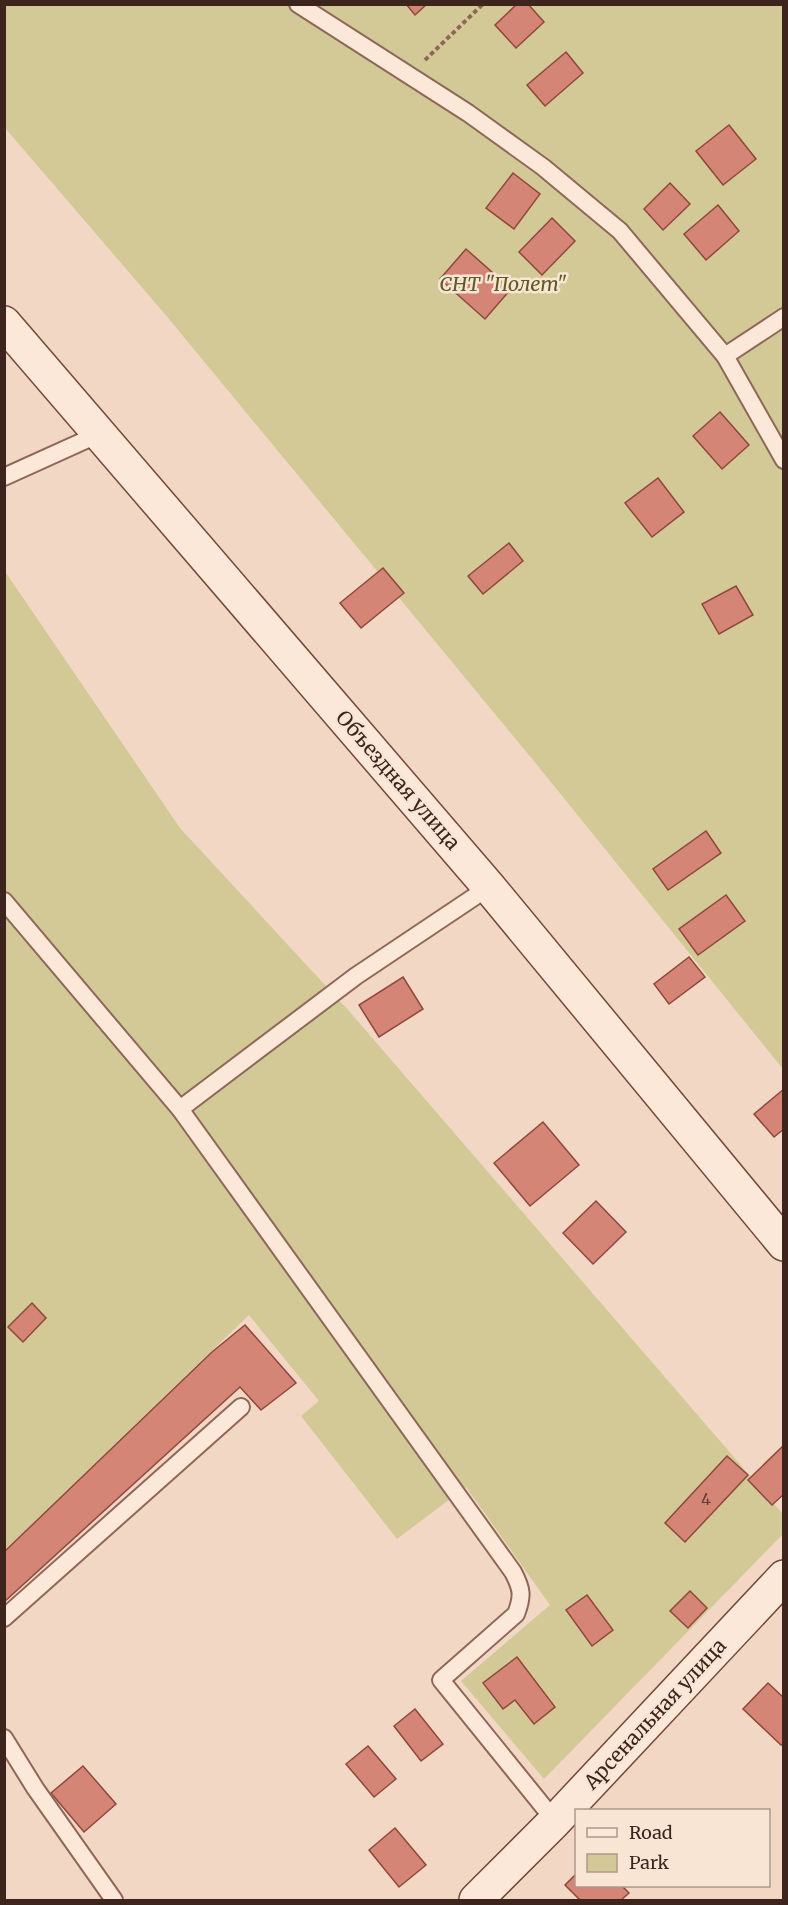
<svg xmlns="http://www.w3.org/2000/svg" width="788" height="1905" viewBox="0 0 788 1905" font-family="Merriweather,serif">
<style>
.green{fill:#d2c996}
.building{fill:#d48576;stroke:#90473c;stroke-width:1.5}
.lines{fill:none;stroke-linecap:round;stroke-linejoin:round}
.service-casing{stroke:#8f6758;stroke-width:20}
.secondary-casing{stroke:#71483b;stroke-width:36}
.path{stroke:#8f6758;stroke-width:4;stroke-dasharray:4.5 3;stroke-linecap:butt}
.service{stroke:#fce8d8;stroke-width:16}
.secondary{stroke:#fce8d8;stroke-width:33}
.labels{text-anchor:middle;stroke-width:5;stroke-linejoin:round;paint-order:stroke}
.number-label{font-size:16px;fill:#633d34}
.park-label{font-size:20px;font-style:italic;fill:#5c5b22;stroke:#f9e5d4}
.street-label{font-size:20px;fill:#3d251e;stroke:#f9e5d4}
</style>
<rect width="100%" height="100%" fill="#f2d8c4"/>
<g class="green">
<path d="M 4,5 L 783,5 L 783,1069 L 533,760 L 164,313 L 5,128 Z"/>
<path d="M 4,570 L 180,828 L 349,1011 L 783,1514 L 783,1534 L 544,1779 L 461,1681 L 550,1605 L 466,1487 L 397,1539 L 301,1416 L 319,1401 L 249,1315 L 5,1550 Z"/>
</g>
<g class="building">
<path d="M 406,4 L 427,4 L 415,15 Z"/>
<path d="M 517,4 L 528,4 L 544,22 L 516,48 L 495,25 Z"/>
<path d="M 566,52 L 583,73 L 545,106 L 527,85 Z"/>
<path d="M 729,125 L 756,159 L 723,185 L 696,151 Z"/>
<path d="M 513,173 L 540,194 L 514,229 L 486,208 Z"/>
<path d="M 670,183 L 690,204 L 663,230 L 644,209 Z"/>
<path d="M 718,205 L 739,231 L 706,260 L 684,234 Z"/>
<path d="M 552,218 L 575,241 L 542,275 L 519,252 Z"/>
<path d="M 466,249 L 511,289 L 485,319 L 440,279 Z"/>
<path d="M 720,412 L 749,445 L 722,469 L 693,436 Z"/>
<path d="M 658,478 L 684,512 L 652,537 L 625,503 Z"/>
<path d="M 509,543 L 523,561 L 483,594 L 468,576 Z"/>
<path d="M 383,568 L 404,593 L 361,628 L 340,603 Z"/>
<path d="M 736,586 L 753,615 L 719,634 L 702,604 Z"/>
<path d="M 706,831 L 721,853 L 668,890 L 653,869 Z"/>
<path d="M 726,895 L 745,921 L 698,955 L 679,929 Z"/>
<path d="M 689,957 L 705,977 L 669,1004 L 654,984 Z"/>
<path d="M 403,977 L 423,1009 L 379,1037 L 359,1005 Z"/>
<path d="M 784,1089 L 784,1129 L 774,1137 L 754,1114 Z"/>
<path d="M 543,1122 L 579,1165 L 530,1206 L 494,1163 Z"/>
<path d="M 596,1201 L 626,1232 L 593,1264 L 563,1233 Z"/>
<path d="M 32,1303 L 46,1318 L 23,1342 L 8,1327 Z"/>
<path d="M 245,1325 L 296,1383 L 261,1410 L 240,1387 L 4,1602 L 4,1552 L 212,1352 Z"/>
<path d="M 784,1445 L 784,1494 L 772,1505 L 748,1480 Z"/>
<path d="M 727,1456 L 748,1475 L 685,1542 L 665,1523 Z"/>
<path d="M 690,1591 L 707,1608 L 688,1628 L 670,1611 Z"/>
<path d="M 587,1595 L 613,1630 L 592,1646 L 566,1610 Z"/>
<path d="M 517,1657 L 555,1707 L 534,1724 L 515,1700 L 503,1709 L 483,1683 Z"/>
<path d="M 768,1683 L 784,1698 L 784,1743 L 781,1745 L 743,1709 Z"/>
<path d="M 415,1709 L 443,1744 L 421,1761 L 394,1726 Z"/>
<path d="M 368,1746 L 396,1779 L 374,1797 L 346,1764 Z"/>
<path d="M 83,1766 L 116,1804 L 84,1832 L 51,1793 Z"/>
<path d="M 395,1828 L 426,1865 L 399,1887 L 369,1850 Z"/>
<path d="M 576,1874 L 576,1886 L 622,1886 L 629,1893 L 621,1900 L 580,1900 L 565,1885 Z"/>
</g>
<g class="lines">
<g class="service-casing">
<g id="service">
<path d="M 298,4 L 468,113 L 543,167 L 620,231 L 725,356 L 784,460"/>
<path d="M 725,356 L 784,317"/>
<path d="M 4,477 L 99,434"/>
<path d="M 4,901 L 180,1109 L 513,1572 C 522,1589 523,1596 516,1614 L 441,1680 L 555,1821"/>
<path d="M 180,1109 L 356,976 L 489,887"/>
<path d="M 4,1618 L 241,1407"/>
<path d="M 4,1738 L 35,1788 L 114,1900"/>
</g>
</g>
<g class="secondary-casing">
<g id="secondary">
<path d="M 4,323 L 489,887 L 784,1244"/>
<path d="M 476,1900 L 555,1821 L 784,1577"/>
</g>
</g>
<path class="path" d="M 425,60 L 483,4"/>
<use href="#service" class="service"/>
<use href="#secondary" class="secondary"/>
</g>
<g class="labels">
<g class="number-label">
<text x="706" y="1505">4</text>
</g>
<g class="park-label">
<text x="503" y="291">СНТ "Полет"</text>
</g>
<g class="street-label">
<text transform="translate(398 780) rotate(49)" y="7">Объездная улица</text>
<text transform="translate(655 1714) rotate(-47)" y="7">Арсенальная улица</text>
</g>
</g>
<rect width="788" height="1905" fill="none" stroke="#3d251e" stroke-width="12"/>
<rect x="575" y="1809" width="195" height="78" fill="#f9e5d4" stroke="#ae988b" stroke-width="1.5"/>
<rect x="587" y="1828" width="30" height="9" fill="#fce8d8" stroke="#ae988b" stroke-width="1.5"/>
<text x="629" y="1839" font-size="18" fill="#3d251e">Road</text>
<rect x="587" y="1854" width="30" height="18" fill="#d2c996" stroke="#ae988b" stroke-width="1.5"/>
<text x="629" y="1869" font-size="18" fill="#3d251e">Park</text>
</svg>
